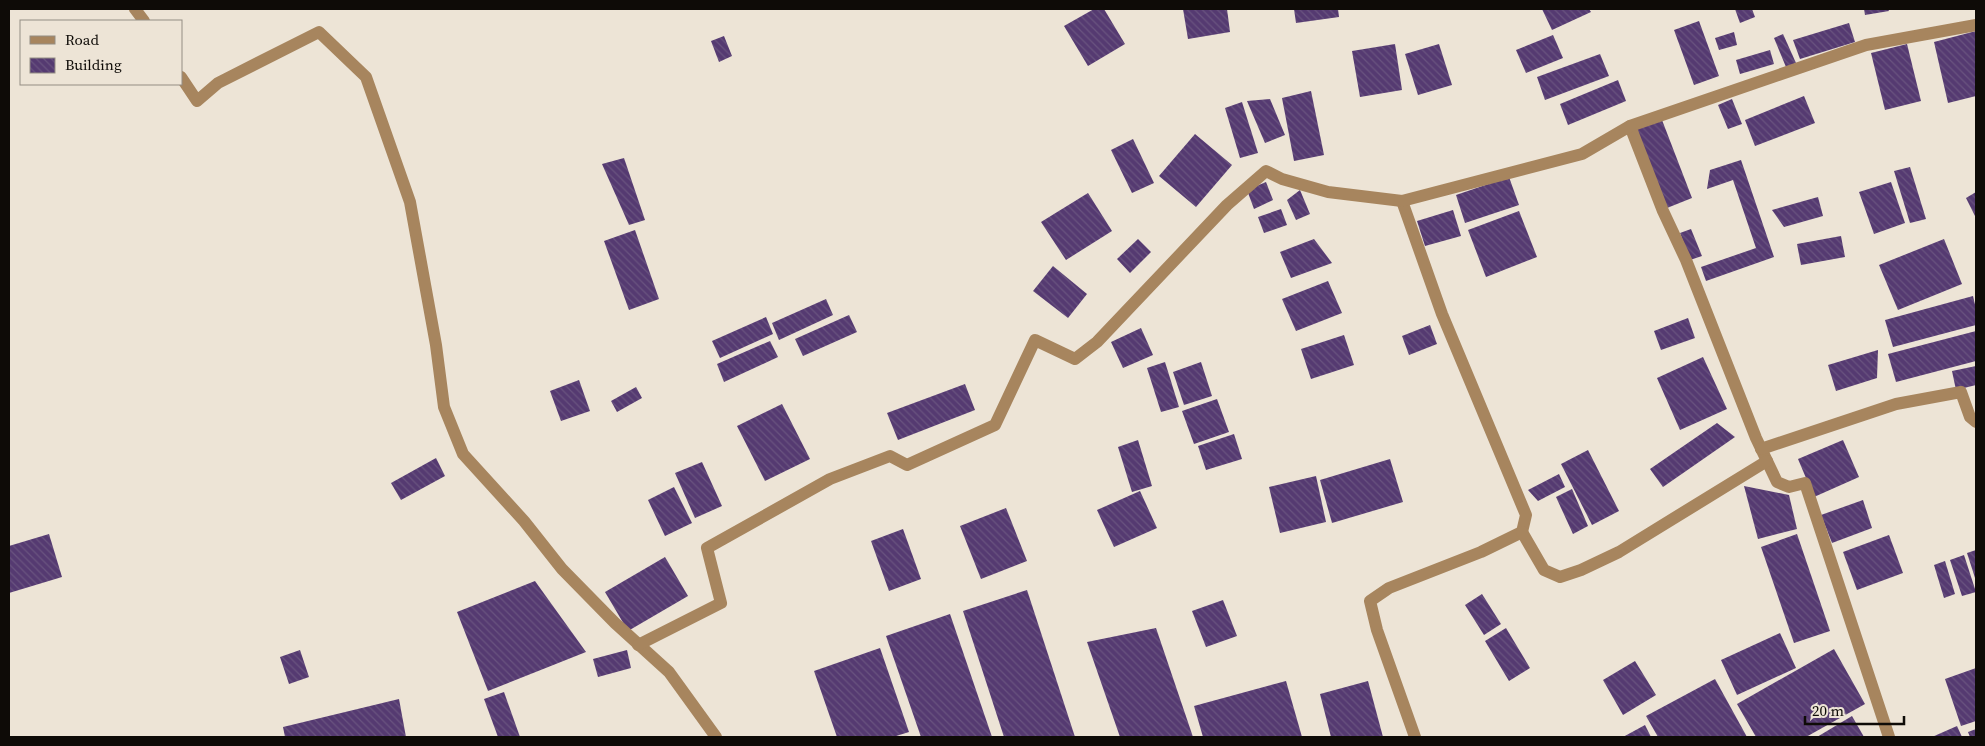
<svg xmlns="http://www.w3.org/2000/svg" width="1985" height="746" viewBox="0 0 1985 746" font-family="'Source Serif 4',serif">
<style>
.building{fill:url(#building-back-hatch)}
.lines{fill:none;stroke-linecap:round;stroke-linejoin:round}
.minor{stroke:#a7855e;stroke-width:12}
</style>
<defs>
<pattern id="building-back-hatch" width="6" height="6" patternUnits="userSpaceOnUse" patternTransform="scale(1.25)"><rect width="6" height="6" fill="#553a71"/><path d="M-1 5l2 2M0 0l6 6M5-1l2 2" fill="none" stroke="#69537f"/></pattern>
</defs>
<rect width="100%" height="100%" fill="#ede4d6"/>
<g class="building">
<path d="M 1094,9 L 1104,9 L 1125,44 L 1088,66 L 1064,26 Z"/>
<path d="M 1183,9 L 1227,9 L 1230,32 L 1188,39 Z"/>
<path d="M 1294,9 L 1338,9 L 1339,17 L 1296,23 Z"/>
<path d="M 1542,9 L 1589,9 L 1591,12 L 1552,30 Z"/>
<path d="M 1735,9 L 1752,9 L 1755,17 L 1740,23 Z"/>
<path d="M 1864,9 L 1888,9 L 1889,11 L 1865,15 Z"/>
<path d="M 1699,21 L 1719,76 L 1694,85 L 1674,30 Z"/>
<path d="M 1849,23 L 1855,42 L 1800,59 L 1793,40 Z"/>
<path d="M 1976,31 L 1976,96 L 1948,103 L 1934,42 Z"/>
<path d="M 1734,32 L 1737,45 L 1719,50 L 1715,38 Z"/>
<path d="M 1783,34 L 1796,63 L 1786,67 L 1774,38 Z"/>
<path d="M 1553,35 L 1563,58 L 1526,73 L 1516,50 Z"/>
<path d="M 724,36 L 732,56 L 719,62 L 711,41 Z"/>
<path d="M 1395,44 L 1402,90 L 1360,97 L 1352,51 Z"/>
<path d="M 1439,44 L 1452,85 L 1418,95 L 1405,54 Z"/>
<path d="M 1907,44 L 1921,101 L 1885,110 L 1871,53 Z"/>
<path d="M 1770,50 L 1774,64 L 1740,74 L 1736,60 Z"/>
<path d="M 1600,54 L 1609,76 L 1545,100 L 1537,77 Z"/>
<path d="M 1618,80 L 1626,101 L 1568,125 L 1560,104 Z"/>
<path d="M 1311,91 L 1324,155 L 1294,161 L 1282,98 Z"/>
<path d="M 1804,96 L 1815,123 L 1755,146 L 1745,120 Z"/>
<path d="M 1270,99 L 1285,135 L 1265,143 L 1247,101 Z"/>
<path d="M 1732,99 L 1742,124 L 1728,129 L 1718,105 Z"/>
<path d="M 1242,102 L 1258,153 L 1240,158 L 1225,108 Z"/>
<path d="M 1662,120 L 1692,198 L 1667,208 L 1636,129 Z"/>
<path d="M 1195,134 L 1232,165 L 1196,207 L 1159,176 Z"/>
<path d="M 1133,139 L 1154,183 L 1132,193 L 1111,150 Z"/>
<path d="M 624,158 L 645,220 L 629,225 L 602,164 Z"/>
<path d="M 1741,160 L 1774,257 L 1706,281 L 1701,267 L 1756,248 L 1733,180 L 1707,189 L 1710,170 Z"/>
<path d="M 1910,167 L 1926,219 L 1910,223 L 1894,171 Z"/>
<path d="M 1509,177 L 1519,205 L 1465,223 L 1456,195 Z"/>
<path d="M 1266,182 L 1273,200 L 1254,209 L 1247,190 Z"/>
<path d="M 1891,182 L 1905,223 L 1874,234 L 1859,192 Z"/>
<path d="M 1300,190 L 1310,214 L 1296,220 L 1287,200 Z"/>
<path d="M 1976,192 L 1976,218 L 1966,198 Z"/>
<path d="M 1088,193 L 1112,231 L 1066,260 L 1041,222 Z"/>
<path d="M 1818,197 L 1823,216 L 1784,227 L 1772,210 Z"/>
<path d="M 1281,209 L 1287,225 L 1264,233 L 1258,217 Z"/>
<path d="M 1453,210 L 1461,236 L 1425,246 L 1417,221 Z"/>
<path d="M 1519,211 L 1537,257 L 1486,277 L 1468,230 Z"/>
<path d="M 1691,229 L 1702,256 L 1690,260 L 1680,233 Z"/>
<path d="M 635,230 L 659,299 L 629,310 L 604,241 Z"/>
<path d="M 1841,236 L 1845,257 L 1801,265 L 1797,244 Z"/>
<path d="M 1138,239 L 1151,252 L 1130,273 L 1117,259 Z"/>
<path d="M 1314,239 L 1332,263 L 1291,278 L 1280,252 Z"/>
<path d="M 1944,239 L 1962,284 L 1898,310 L 1879,265 Z"/>
<path d="M 1053,266 L 1087,294 L 1068,318 L 1033,291 Z"/>
<path d="M 1328,281 L 1342,313 L 1296,331 L 1282,299 Z"/>
<path d="M 1973,296 L 1976,309 L 1976,325 L 1893,347 L 1885,320 Z"/>
<path d="M 826,299 L 833,315 L 779,340 L 772,323 Z"/>
<path d="M 849,315 L 857,332 L 803,356 L 795,339 Z"/>
<path d="M 766,317 L 773,334 L 720,358 L 712,341 Z"/>
<path d="M 1688,318 L 1695,338 L 1661,350 L 1654,331 Z"/>
<path d="M 1430,325 L 1437,344 L 1409,355 L 1402,336 Z"/>
<path d="M 1141,328 L 1153,355 L 1123,368 L 1111,342 Z"/>
<path d="M 1976,331 L 1976,361 L 1896,382 L 1888,354 Z"/>
<path d="M 1344,335 L 1354,365 L 1311,379 L 1301,349 Z"/>
<path d="M 770,341 L 778,357 L 724,382 L 717,364 Z"/>
<path d="M 1878,350 L 1877,378 L 1836,391 L 1828,365 Z"/>
<path d="M 1703,357 L 1727,409 L 1680,430 L 1657,378 Z"/>
<path d="M 1165,362 L 1179,407 L 1161,412 L 1147,368 Z"/>
<path d="M 1201,362 L 1212,396 L 1184,405 L 1173,372 Z"/>
<path d="M 1976,366 L 1976,385 L 1956,390 L 1952,371 Z"/>
<path d="M 579,380 L 590,411 L 561,421 L 550,391 Z"/>
<path d="M 965,384 L 975,410 L 898,440 L 887,413 Z"/>
<path d="M 636,387 L 642,398 L 617,412 L 611,401 Z"/>
<path d="M 1217,399 L 1229,432 L 1194,444 L 1182,411 Z"/>
<path d="M 782,404 L 810,459 L 765,481 L 737,426 Z"/>
<path d="M 1717,423 L 1735,437 L 1663,487 L 1650,469 Z"/>
<path d="M 1234,434 L 1242,459 L 1206,470 L 1198,446 Z"/>
<path d="M 1138,440 L 1152,486 L 1132,492 L 1118,447 Z"/>
<path d="M 1843,440 L 1859,477 L 1814,497 L 1798,459 Z"/>
<path d="M 1588,450 L 1619,511 L 1592,525 L 1561,464 Z"/>
<path d="M 436,458 L 445,476 L 401,500 L 391,483 Z"/>
<path d="M 1390,459 L 1403,502 L 1332,523 L 1320,480 Z"/>
<path d="M 702,462 L 722,506 L 695,518 L 675,473 Z"/>
<path d="M 1559,474 L 1565,487 L 1538,501 L 1528,490 Z"/>
<path d="M 1316,476 L 1326,522 L 1280,533 L 1269,487 Z"/>
<path d="M 1744,486 L 1789,495 L 1797,529 L 1758,539 Z"/>
<path d="M 674,487 L 692,523 L 665,536 L 648,500 Z"/>
<path d="M 1572,489 L 1588,526 L 1573,534 L 1556,497 Z"/>
<path d="M 1140,491 L 1157,528 L 1114,547 L 1097,510 Z"/>
<path d="M 1863,500 L 1872,528 L 1832,543 L 1821,515 Z"/>
<path d="M 1006,508 L 1027,561 L 981,579 L 960,526 Z"/>
<path d="M 903,529 L 921,579 L 889,591 L 871,541 Z"/>
<path d="M 49,534 L 62,577 L 9,593 L 9,546 Z"/>
<path d="M 1797,534 L 1830,631 L 1794,643 L 1761,547 Z"/>
<path d="M 1889,535 L 1903,573 L 1857,590 L 1843,552 Z"/>
<path d="M 1976,550 L 1976,581 L 1967,553 Z"/>
<path d="M 1964,555 L 1976,592 L 1962,596 L 1950,560 Z"/>
<path d="M 665,557 L 688,596 L 628,631 L 605,592 Z"/>
<path d="M 1945,561 L 1955,594 L 1944,598 L 1934,565 Z"/>
<path d="M 535,581 L 586,652 L 488,691 L 457,612 Z"/>
<path d="M 1027,590 L 1075,737 L 1004,737 L 963,611 Z"/>
<path d="M 1482,594 L 1501,624 L 1484,635 L 1465,605 Z"/>
<path d="M 1223,600 L 1237,636 L 1206,647 L 1192,611 Z"/>
<path d="M 950,614 L 992,737 L 921,737 L 886,636 Z"/>
<path d="M 1156,628 L 1193,737 L 1120,737 L 1087,642 Z"/>
<path d="M 1506,628 L 1530,668 L 1509,681 L 1485,641 Z"/>
<path d="M 1780,633 L 1796,668 L 1737,695 L 1721,660 Z"/>
<path d="M 880,648 L 909,732 L 893,737 L 837,737 L 814,671 Z"/>
<path d="M 1834,649 L 1865,704 L 1806,737 L 1756,737 L 1737,704 Z"/>
<path d="M 300,650 L 309,677 L 289,684 L 280,657 Z"/>
<path d="M 627,650 L 631,668 L 598,677 L 593,659 Z"/>
<path d="M 1635,661 L 1656,695 L 1623,715 L 1603,680 Z"/>
<path d="M 1976,668 L 1976,721 L 1961,726 L 1945,679 Z"/>
<path d="M 1715,679 L 1747,737 L 1658,737 L 1646,716 Z"/>
<path d="M 1286,681 L 1302,737 L 1203,737 L 1194,706 Z"/>
<path d="M 1368,681 L 1383,737 L 1331,737 L 1320,694 Z"/>
<path d="M 504,692 L 520,737 L 498,737 L 484,699 Z"/>
<path d="M 399,699 L 406,737 L 285,737 L 283,727 Z"/>
<path d="M 1852,716 L 1864,737 L 1817,737 Z"/>
<path d="M 1645,725 L 1651,737 L 1623,737 Z"/>
<path d="M 1957,726 L 1962,737 L 1932,737 Z"/>
<path d="M 1976,729 L 1976,737 L 1970,737 L 1968,732 Z"/>
</g>
<g class="lines">
<g class="minor">
<path d="M 135,9 L 144,21"/>
<path d="M 181,77 L 197,101 L 218,83 L 319,32 L 366,77 L 410,202 L 436,345 L 444,407 L 463,454 L 524,521 L 562,569 L 615,623 L 669,672 L 716,737"/>
<path d="M 1630,126 L 1663,211 L 1686,260 L 1756,438 L 1777,482 L 1789,487 L 1805,483 L 1889,737"/>
<path d="M 1402,201 L 1442,314 L 1526,515 L 1522,532 L 1481,552 L 1389,588 L 1370,601 L 1377,630 L 1415,737"/>
<path d="M 1761,449 L 1896,404 L 1961,392 L 1970,417 L 1976,422"/>
<path d="M 1522,532 L 1544,570 L 1560,577 L 1581,570 L 1619,552 L 1767,461"/>
<path d="M 638,645 L 721,603 L 707,548 L 830,479 L 890,456 L 907,465 L 995,425 L 1035,340 L 1075,359 L 1097,342 L 1227,205 L 1266,171 L 1282,179 L 1328,192 L 1402,201 L 1582,154 L 1630,126 L 1866,45 L 1976,25"/>
</g>
</g>
<rect width="1985" height="746" fill="none" stroke="#0e0b07" stroke-width="20"/>
<rect x="20" y="20" width="162" height="65" fill="#ede4d6" stroke="#948d83"/>
<rect x="30" y="36" width="25" height="8" fill="#a7855e" stroke="#948d83"/>
<text x="65" y="45" font-size="15" fill="#0e0b07">Road</text>
<rect x="30" y="58" width="25" height="15" fill="url(#building-back-hatch)" stroke="#948d83"/>
<text x="65" y="70" font-size="15" fill="#0e0b07">Building</text>
<path d="M1805 716v8h99v-8" fill="none" stroke="#0e0b07" stroke-width="2.5"/>
<text x="1812" y="716" font-size="15" fill="#0e0b07" stroke="#ede4d6" stroke-width="4" paint-order="stroke">20 m</text>
</svg>
